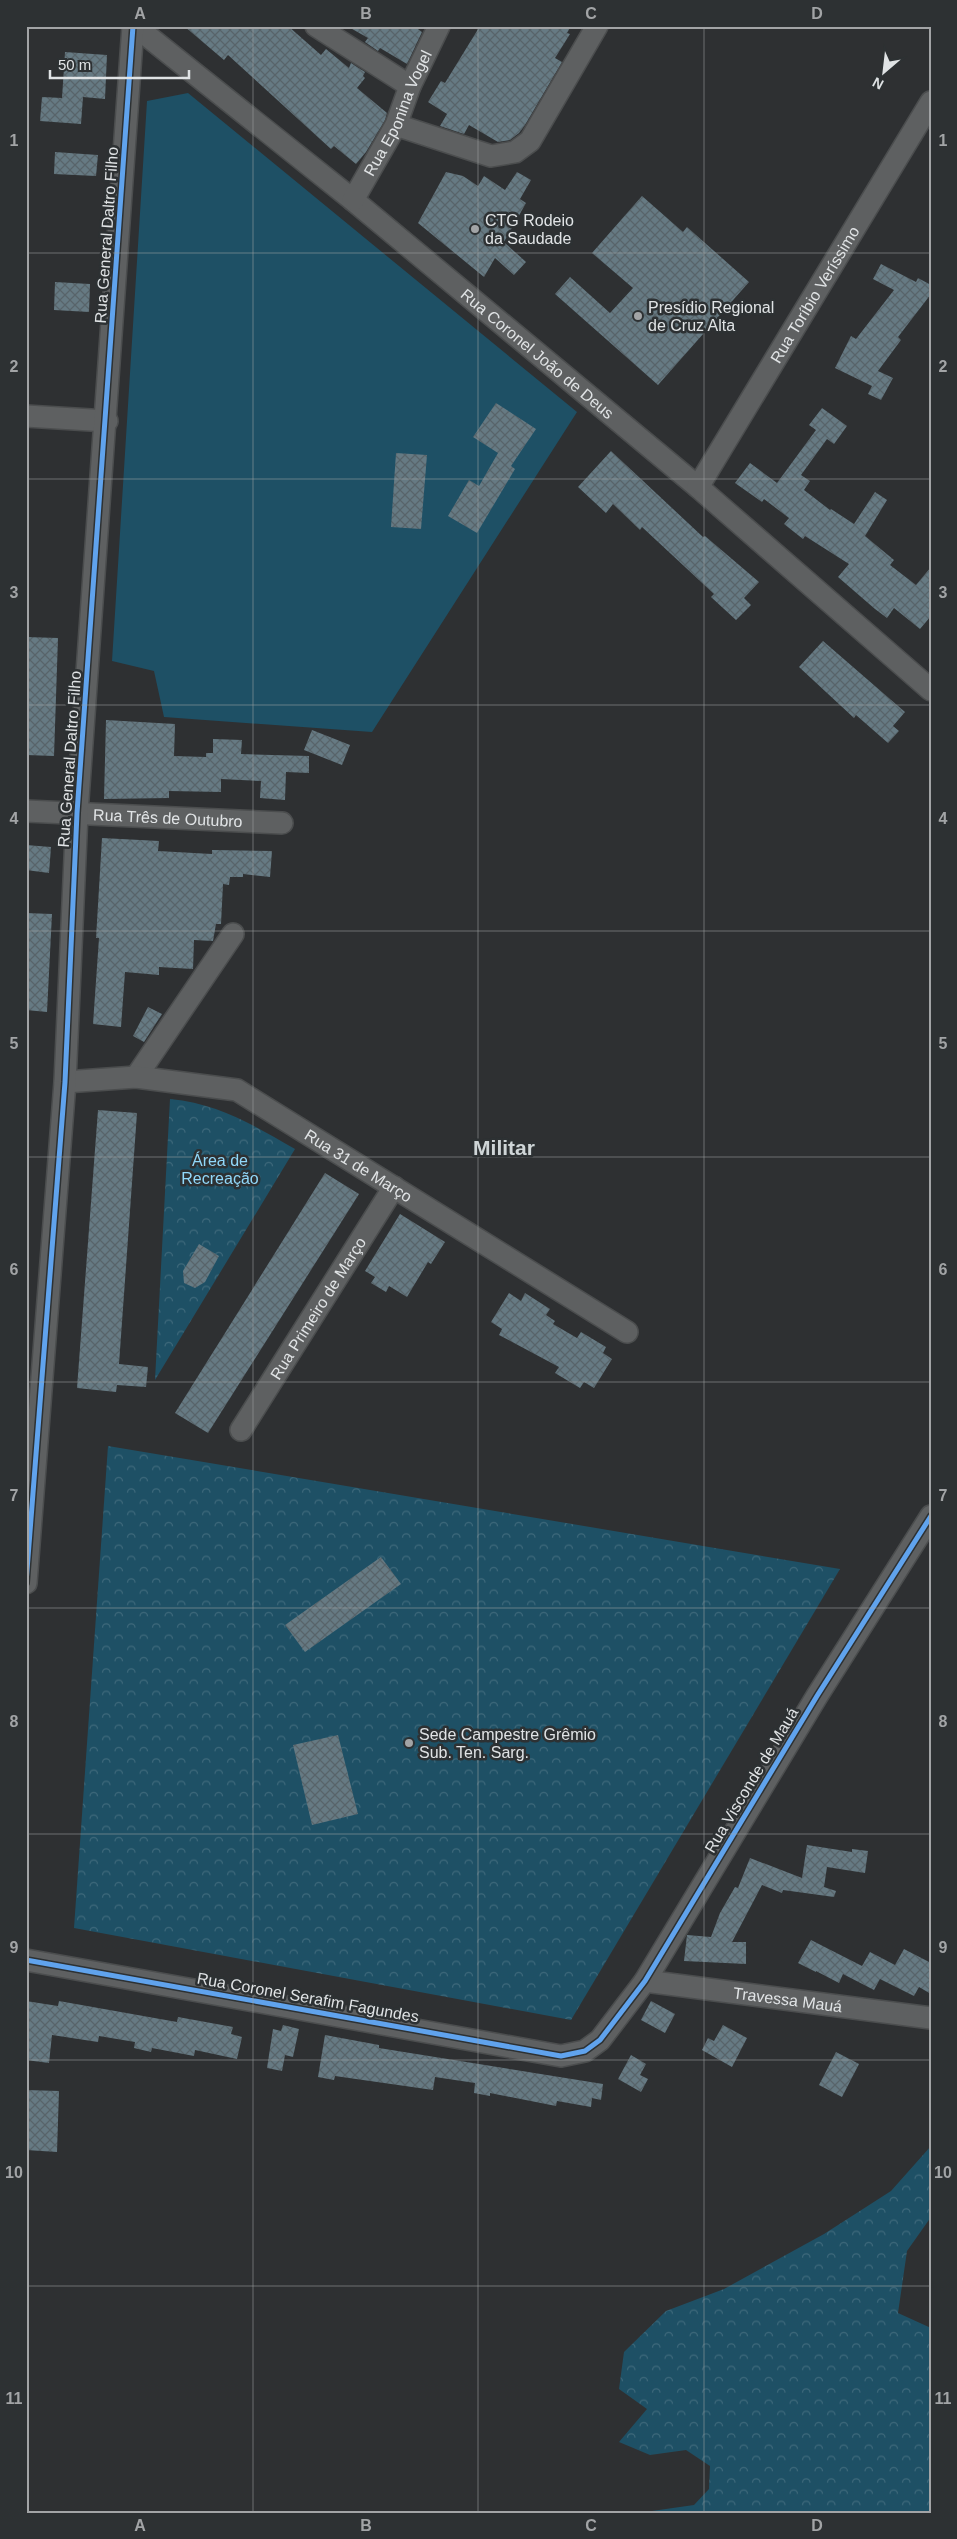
<svg xmlns="http://www.w3.org/2000/svg" width="957" height="2539" viewBox="0 0 957 2539" font-family="Arial,sans-serif">
<style>
.grass{fill:#1e5065}
.forest{fill:url(#forest-crowns)}
.building{fill:url(#building-cross-hatch)}
.lines{fill:none;stroke-linecap:round;stroke-linejoin:round}
.minor-casing{stroke:#4b4d4e;stroke-width:24}
.minor{stroke:#5e6061;stroke-width:21}
.cycleway-casing{stroke:#2d3133;stroke-width:8}
.cycleway{stroke:#60a3ed;stroke-width:5}
.grid{fill:none;stroke:#a2a4a6;stroke-width:1;stroke-opacity:0.55}
.poi-dot{fill:#a2a4a6;stroke:#2d3133;stroke-width:2}
.labels{text-anchor:middle;stroke-width:5;stroke-linejoin:round;paint-order:stroke}
.street-label{font-size:16px;fill:#e0e3e5;stroke:#2d3133}
.poi-label{font-size:16px;fill:#e0e3e5;stroke:#2d3133;text-anchor:start}
.park-label{font-size:16px;fill:#91d8fa;stroke:#2d3133}
.district-label{font-size:21px;font-weight:bold;fill:#cfd5d7;stroke:#2d3133}
.neatline{fill:none;stroke:#a2a4a6;stroke-width:2}
.grid-label{font-size:16px;text-anchor:middle;font-weight:bold;fill:#a2a4a6}
</style>
<defs>
<pattern id="forest-crowns" width="20" height="18" patternUnits="userSpaceOnUse" patternTransform="scale(1.25)"><rect width="20" height="18" fill="#1e5065"/><path d="M2 6a3 3 0 1 1 6 0M12 15a3 3 0 1 1 6 0" fill="none" stroke="#3e697b"/></pattern>
<pattern id="building-cross-hatch" width="8" height="8" patternUnits="userSpaceOnUse" patternTransform="scale(1.25)"><rect width="8" height="8" fill="#667a83"/><path d="M0 0l8 8M0 8l8-8" fill="none" stroke="#58646a"/></pattern>
</defs>
<rect width="100%" height="100%" fill="#2e3032"/>
<path class="grass" d="M 188,93 L 577,412 L 372,732 L 164,717 L 154,671 L 112,661 L 147,101 Z"/>
<g class="forest">
<path d="M 170,1099 C 220,1104 253,1125 295,1149 L 155,1380 Z"/>
<path d="M 108,1446 L 840,1569 L 571,2020 L 74,1928 Z"/>
<path d="M 931,2146 L 931,2217 L 907,2251 L 898,2313 L 931,2328 L 931,2513 L 638,2513 L 694,2505 L 709,2489 L 710,2466 L 686,2450 L 650,2455 L 619,2442 L 647,2409 L 619,2389 L 624,2352 L 666,2311 L 724,2289 L 824,2234 L 891,2191 Z"/>
</g>
<g class="building">
<path d="M 184,26 L 288,26 L 321,55 L 326,49 L 349,68 L 351,63 L 365,72 L 363,76 L 365,78 L 357,88 L 387,113 L 385,120 L 366,152 L 356,164 L 334,146 L 331,149 L 320,139 L 228,55 L 224,60 Z"/>
<path d="M 347,26 L 414,26 L 422,32 L 407,64 L 380,48 L 378,51 L 365,42 L 368,38 Z"/>
<path d="M 480,26 L 571,26 L 567,33 L 570,34 L 555,58 L 562,62 L 525,125 L 519,133 L 510,140 L 498,142 L 469,125 L 464,134 L 440,126 L 447,114 L 428,102 L 441,81 L 445,83 Z"/>
<path d="M 65,52 L 107,55 L 105,99 L 83,97 L 81,124 L 40,121 L 42,97 L 62,98 Z"/>
<path d="M 55,152 L 98,155 L 96,176 L 54,174 Z"/>
<path d="M 446,172 L 463,176 L 478,186 L 484,176 L 505,190 L 517,172 L 531,180 L 520,199 L 526,203 L 504,242 L 526,262 L 514,275 L 495,258 L 484,277 L 418,223 Z"/>
<path d="M 642,196 L 683,232 L 687,227 L 749,282 L 658,385 L 555,294 L 570,277 L 610,313 L 633,288 L 592,253 Z"/>
<path d="M 881,264 L 916,282 L 918,278 L 931,285 L 931,294 L 898,337 L 901,340 L 878,371 L 893,378 L 881,400 L 868,394 L 872,386 L 835,368 L 851,336 L 856,339 L 894,290 L 873,279 Z"/>
<path d="M 55,282 L 90,284 L 89,312 L 54,310 Z"/>
<path d="M 496,403 L 536,429 L 511,466 L 515,469 L 477,533 L 448,516 L 469,480 L 479,486 L 498,453 L 473,437 Z"/>
<path d="M 822,408 L 847,426 L 834,444 L 827,439 L 801,475 L 810,481 L 804,490 L 830,510 L 831,509 L 854,524 L 875,492 L 887,500 L 865,536 L 894,560 L 890,565 L 916,585 L 931,567 L 931,616 L 920,629 L 894,608 L 887,618 L 875,609 L 838,577 L 849,564 L 805,536 L 803,539 L 784,524 L 789,518 L 764,499 L 762,502 L 735,483 L 750,463 L 777,483 L 816,430 L 809,425 Z"/>
<path d="M 611,451 L 703,537 L 705,536 L 759,582 L 744,598 L 751,605 L 736,620 L 711,597 L 714,594 L 642,527 L 640,530 L 613,504 L 606,513 L 578,487 Z"/>
<path d="M 396,453 L 427,455 L 421,529 L 391,527 Z"/>
<path d="M 26,637 L 58,638 L 54,756 L 26,755 Z"/>
<path d="M 823,641 L 905,712 L 893,726 L 899,731 L 888,743 L 856,715 L 854,718 L 799,667 Z"/>
<path d="M 106,720 L 175,724 L 174,756 L 206,757 L 206,753 L 213,753 L 213,739 L 242,740 L 241,754 L 309,756 L 309,773 L 286,772 L 285,800 L 260,798 L 261,781 L 221,779 L 221,792 L 169,791 L 169,798 L 104,799 Z"/>
<path d="M 312,730 L 350,745 L 342,765 L 304,750 Z"/>
<path d="M 102,838 L 159,841 L 158,851 L 212,854 L 212,850 L 272,851 L 270,877 L 243,874 L 243,877 L 230,877 L 229,885 L 223,884 L 221,924 L 216,924 L 213,941 L 194,940 L 193,969 L 159,967 L 159,975 L 125,972 L 121,1027 L 93,1024 L 99,938 L 96,938 Z"/>
<path d="M 26,845 L 51,847 L 49,873 L 26,870 Z"/>
<path d="M 26,913 L 52,914 L 47,1012 L 26,1010 Z"/>
<path d="M 148,1007 L 162,1014 L 144,1042 L 133,1036 Z"/>
<path d="M 98,1110 L 137,1113 L 119,1364 L 148,1367 L 146,1387 L 117,1385 L 116,1392 L 77,1388 Z"/>
<path d="M 325,1173 L 359,1194 L 208,1433 L 175,1413 Z"/>
<path d="M 400,1214 L 445,1242 L 431,1264 L 428,1262 L 407,1297 L 389,1286 L 386,1292 L 371,1283 L 375,1277 L 365,1271 Z"/>
<path d="M 199,1244 L 219,1256 L 205,1282 L 195,1288 L 184,1283 L 183,1271 Z"/>
<path d="M 509,1293 L 521,1301 L 525,1293 L 550,1309 L 546,1315 L 555,1321 L 553,1324 L 577,1338 L 581,1332 L 606,1347 L 603,1353 L 612,1359 L 594,1388 L 584,1382 L 580,1388 L 555,1373 L 559,1367 L 499,1335 L 502,1329 L 491,1322 Z"/>
<path d="M 381,1557 L 401,1584 L 305,1652 L 285,1625 Z"/>
<path d="M 338,1735 L 358,1814 L 312,1825 L 293,1745 Z"/>
<path d="M 807,1845 L 852,1852 L 852,1849 L 868,1851 L 865,1873 L 827,1867 L 824,1887 L 836,1891 L 834,1897 L 783,1890 L 782,1893 L 762,1885 L 732,1942 L 746,1942 L 746,1964 L 684,1961 L 687,1935 L 711,1937 L 720,1913 L 735,1887 L 738,1888 L 750,1858 L 802,1878 Z"/>
<path d="M 811,1940 L 862,1966 L 870,1952 L 895,1965 L 904,1949 L 931,1963 L 931,1994 L 919,1987 L 914,1996 L 880,1979 L 874,1990 L 843,1974 L 839,1983 L 816,1971 L 816,1972 L 798,1963 Z"/>
<path d="M 26,2001 L 58,2006 L 59,2001 L 177,2022 L 178,2017 L 233,2027 L 231,2034 L 242,2037 L 237,2059 L 195,2050 L 194,2056 L 152,2048 L 151,2052 L 134,2048 L 135,2042 L 99,2036 L 98,2042 L 52,2035 L 49,2063 L 26,2060 Z"/>
<path d="M 651,2001 L 675,2014 L 665,2033 L 641,2020 Z"/>
<path d="M 283,2025 L 299,2029 L 293,2057 L 285,2055 L 282,2071 L 267,2068 L 273,2029 L 281,2031 Z"/>
<path d="M 723,2025 L 747,2038 L 732,2067 L 702,2050 L 708,2038 L 714,2041 Z"/>
<path d="M 325,2035 L 379,2045 L 379,2048 L 603,2084 L 601,2100 L 592,2098 L 591,2107 L 557,2101 L 556,2106 L 490,2093 L 490,2096 L 474,2093 L 475,2083 L 435,2077 L 433,2090 L 335,2076 L 334,2080 L 318,2077 Z"/>
<path d="M 836,2052 L 859,2064 L 842,2097 L 819,2085 Z"/>
<path d="M 631,2055 L 646,2064 L 640,2075 L 648,2079 L 641,2092 L 618,2079 Z"/>
<path d="M 26,2090 L 59,2091 L 57,2152 L 26,2150 Z"/>
</g>
<g class="lines">
<g class="minor-casing">
<g id="minor">
<path id="s1" d="M 135,26 L 353,200 L 698,487 L 931,690"/>
<path d="M 316,26 L 410,86"/>
<path d="M 396,125 L 491,156 L 515,152 L 530,141 L 597,26"/>
<path id="s2" d="M 353,200 L 396,125 L 410,86 L 439,26"/>
<path d="M 26,416 L 107,421"/>
<path id="s3" d="M 698,487 L 931,102"/>
<path id="s4" d="M 26,811 L 282,823"/>
<path d="M 136,1077 L 233,934"/>
<path id="s5" d="M 65,1082 L 136,1077 L 237,1090 L 627,1332"/>
<path id="s6" d="M 241,1430 L 394,1187"/>
<path d="M 26,1583 L 65,1082 L 77,813 L 133,26"/>
<path d="M 26,1960 L 561,2056 L 585,2051 L 600,2040 L 645,1981 L 817,1696 L 931,1516"/>
<path id="s7" d="M 645,1981 L 931,2018"/>
</g>
</g>
<use href="#minor" class="minor"/>
<g class="cycleway-casing">
<g id="cycleway">
<path d="M 26,1583 L 65,1082 L 77,813 L 133,26"/>
<path d="M 26,1960 L 561,2056 L 585,2051 L 600,2040 L 645,1981 L 817,1696 L 931,1516"/>
</g>
</g>
<use href="#cycleway" class="cycleway"/>
</g>
<path class="grid" d="M 253,26 L 253,2513M 478,26 L 478,2513M 704,26 L 704,2513M 26,253 L 931,253M 26,479 L 931,479M 26,705 L 931,705M 26,931 L 931,931M 26,1157 L 931,1157M 26,1382 L 931,1382M 26,1608 L 931,1608M 26,1834 L 931,1834M 26,2060 L 931,2060M 26,2286 L 931,2286"/>
<g class="poi-dot">
<circle cx="475" cy="229" r="5"/>
<circle cx="638" cy="316" r="5"/>
<circle cx="409" cy="1743" r="5"/>
</g>
<g class="labels">
<g class="street-label">
<text dy="6" stroke="none"><textPath href="#s2" startOffset="98">Rua Eponina Vogel</textPath></text>
<text transform="translate(106 235) rotate(-86)" y="6">Rua General Daltro Filho</text>
<text dy="6" stroke="none"><textPath href="#s3" startOffset="225">Rua Toríbio Veríssimo</textPath></text>
<text dy="6" stroke="none"><textPath href="#s1" startOffset="519">Rua Coronel João de Deus</textPath></text>
<text transform="translate(69 759) rotate(-86)" y="6">Rua General Daltro Filho</text>
<text dy="6" stroke="none"><textPath href="#s4" startOffset="142">Rua Três de Outubro</textPath></text>
<text dy="6" stroke="none"><textPath href="#s5" startOffset="316">Rua 31 de Março</textPath></text>
<text dy="6" stroke="none"><textPath href="#s6" startOffset="144">Rua Primeiro de Março</textPath></text>
<text transform="translate(751 1780) rotate(-59)" y="6">Rua Visconde de Mauá</text>
<text transform="translate(308 1997) rotate(10)" y="6">Rua Coronel Serafim Fagundes</text>
<text dy="6" stroke="none"><textPath href="#s7" startOffset="144">Travessa Mauá</textPath></text>
</g>
<g class="poi-label">
<text x="485" y="226">CTG Rodeio<tspan x="485" dy="18">da Saudade</tspan></text>
<text x="648" y="313">Presídio Regional<tspan x="648" dy="18">de Cruz Alta</tspan></text>
<text x="419" y="1740">Sede Campestre Grêmio<tspan x="419" dy="18">Sub. Ten. Sarg.</tspan></text>
</g>
<g class="park-label">
<text x="220" y="1166">Área de<tspan x="220" dy="18">Recreação</tspan></text>
</g>
<g class="district-label">
<text x="504" y="1155">Militar</text>
</g>
</g>
<rect width="957" height="2539" fill="none" stroke="#2d3133" stroke-width="55"/>
<g transform="translate(884 72) rotate(208)" stroke="#2d3133" stroke-width="4" paint-order="stroke">
<path d="M0-4L9 19L0 12L-9 19Z" fill="#e0e3e5"/>
<text y="-8" font-size="14" font-weight="bold" text-anchor="middle" fill="#e0e3e5">N</text>
</g>
<path d="M50 70v8h139v-8" fill="none" stroke="#e0e3e5" stroke-width="2.5"/>
<text x="58" y="70" font-size="15" fill="#e0e3e5" stroke="#2d3133" stroke-width="4" paint-order="stroke">50 m</text>
<rect x="28" y="28" width="902" height="2484" class="neatline"/>
<g class="grid-label">
<text x="140" y="19">A</text>
<text x="366" y="19">B</text>
<text x="591" y="19">C</text>
<text x="817" y="19">D</text>
<text x="14" y="146">1</text>
<text x="943" y="146">1</text>
<text x="14" y="372">2</text>
<text x="943" y="372">2</text>
<text x="14" y="598">3</text>
<text x="943" y="598">3</text>
<text x="14" y="824">4</text>
<text x="943" y="824">4</text>
<text x="14" y="1049">5</text>
<text x="943" y="1049">5</text>
<text x="14" y="1275">6</text>
<text x="943" y="1275">6</text>
<text x="14" y="1501">7</text>
<text x="943" y="1501">7</text>
<text x="14" y="1727">8</text>
<text x="943" y="1727">8</text>
<text x="14" y="1953">9</text>
<text x="943" y="1953">9</text>
<text x="14" y="2178">10</text>
<text x="943" y="2178">10</text>
<text x="14" y="2404">11</text>
<text x="943" y="2404">11</text>
<text x="140" y="2531">A</text>
<text x="366" y="2531">B</text>
<text x="591" y="2531">C</text>
<text x="817" y="2531">D</text>
</g>
</svg>
